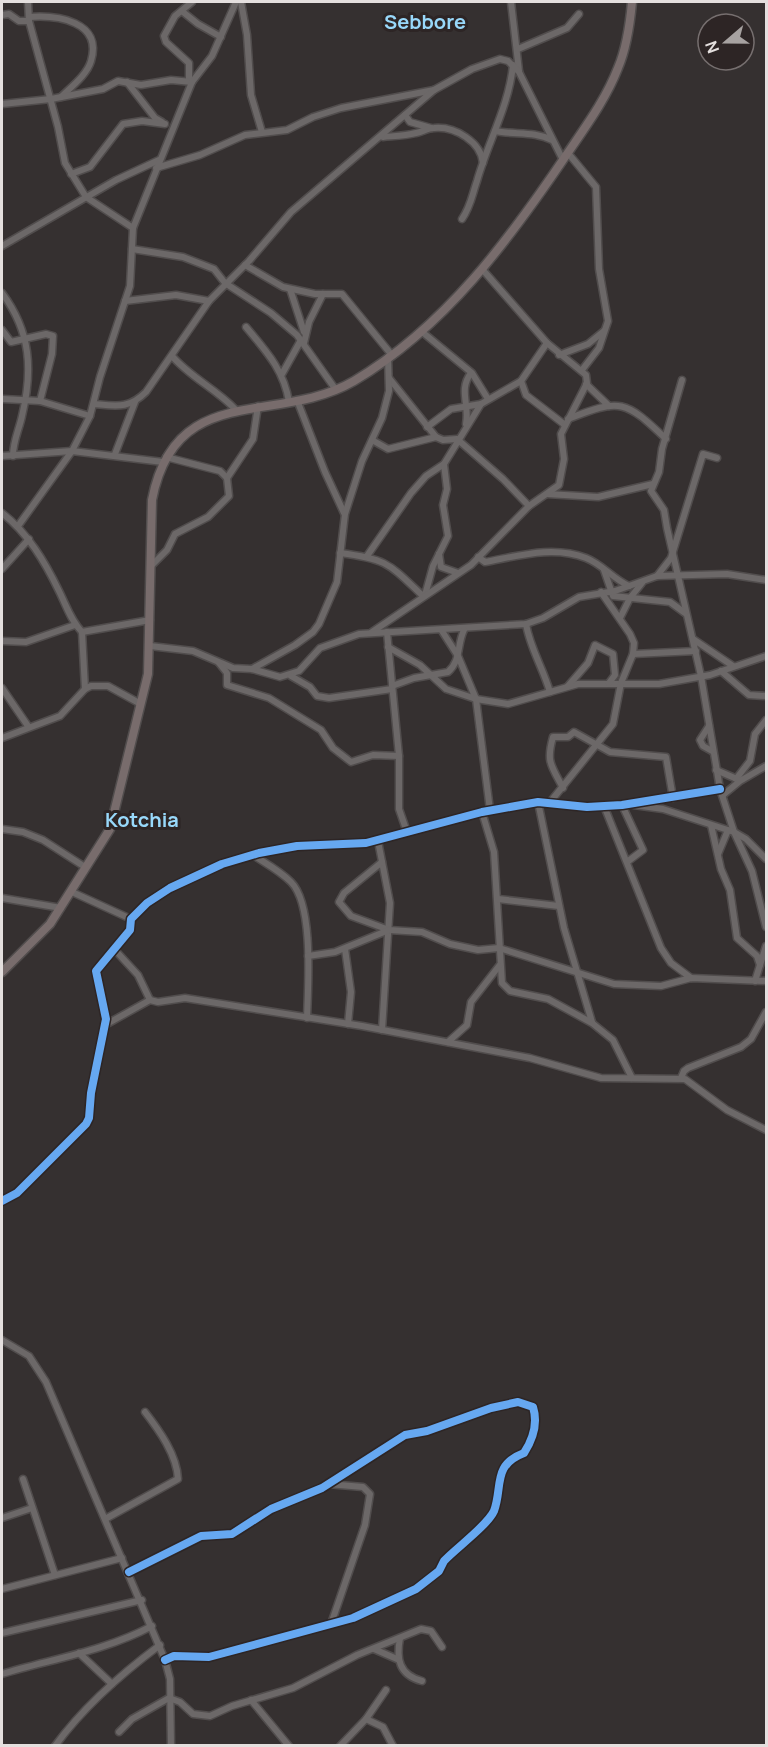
<svg xmlns="http://www.w3.org/2000/svg" width="768" height="1747" viewBox="0 0 768 1747" font-family="Manrope,sans-serif">
<style>
.lines{fill:none;stroke-linecap:round;stroke-linejoin:round}
.minor-casing{stroke:#514d4d;stroke-width:9}
.major-casing{stroke:#514d4d;stroke-width:11}
.minor{stroke:#6c6868;stroke-width:6}
.major{stroke:#786c6c;stroke-width:8}
.cycleway-casing{stroke:#2d2525;stroke-width:11}
.cycleway{stroke:#66a8f1;stroke-width:8}
.labels{text-anchor:middle;stroke-width:6;stroke-linejoin:round;paint-order:stroke}
.quarter-label{font-size:20px;font-weight:bold;fill:#98d8fa;stroke:#2d2525}
</style>
<rect width="100%" height="100%" fill="#353030"/>
<g class="lines">
<g class="minor-casing">
<g id="minor">
<path d="M 28,2 L 29,21 L 58,127 L 65,163 L 86,197 L 133,228"/>
<path d="M 241,2 L 247,35 L 251,95 L 262,132"/>
<path d="M 511,2 L 519,71"/>
<path d="M 183,12 L 198,24 L 221,37"/>
<path d="M 2,15 L 9,14 L 19,21 L 29,21"/>
<path d="M 29,17 C 57,15 103,21 91,61 C 87,75 71,87 61,97"/>
<path d="M 518,49 L 567,28 L 579,14"/>
<path d="M 189,81 L 189,63 L 166,42 L 164,36 L 175,16 L 192,2"/>
<path d="M 127,82 L 155,118 L 162,122"/>
<path d="M 2,104 L 51,99 L 103,89 L 118,81 L 141,85 L 171,80 L 192,82"/>
<path d="M 405,115 L 410,122 L 431,128"/>
<path d="M 495,131 C 516,135 534,131 552,140"/>
<path d="M 383,137 C 394,136 405,136 416,133 C 422,132 428,128 434,128 C 455,126 481,142 483,163"/>
<path d="M 568,153 L 596,187 L 599,269 L 608,321 L 599,348 L 582,370"/>
<path d="M 156,168 L 200,155 L 245,135 L 287,130 L 313,117 L 341,108 L 434,90"/>
<path d="M 71,174 L 90,167 L 123,124 L 142,121 L 165,124"/>
<path d="M 462,219 C 471,206 472,195 477,181 C 488,142 509,106 513,65"/>
<path d="M 2,246 L 116,180 L 159,160"/>
<path d="M 132,249 L 183,257 L 214,269 L 225,283 L 271,313 L 297,335 L 336,390"/>
<path d="M 245,265 L 283,287 L 315,294 L 342,294 L 391,354"/>
<path d="M 290,289 L 304,332"/>
<path d="M 2,293 C 31,332 33,370 22,416 C 19,430 13,441 13,456"/>
<path d="M 125,301 L 176,295 L 209,301"/>
<path d="M 246,327 C 266,351 284,370 289,402"/>
<path d="M 2,330 L 11,342 L 46,334 L 53,336 L 52,354 L 40,401"/>
<path d="M 421,331 L 472,373 L 488,399"/>
<path d="M 304,343 L 309,322 L 323,294"/>
<path d="M 559,355 L 588,344 L 604,331"/>
<path d="M 172,356 C 190,377 216,389 235,409"/>
<path d="M 282,374 L 301,340"/>
<path d="M 389,378 L 436,437 L 443,440 L 457,439 L 503,479 L 529,506"/>
<path d="M 682,380 L 662,449 L 659,472 L 651,491 L 664,510 L 667,528 L 701,676 L 720,789 L 734,832 L 752,871 L 766,927"/>
<path d="M 521,381 L 526,395 L 565,425"/>
<path d="M 586,384 L 609,406"/>
<path d="M 3,399 L 40,401 L 90,416"/>
<path d="M 297,400 L 325,472 L 344,513"/>
<path d="M 94,404 C 117,406 129,409 146,392 L 209,301 L 249,261 L 291,212 L 434,90 L 472,69 L 500,59 L 508,61 L 519,72 L 563,160"/>
<path d="M 568,419 C 621,398 625,400 666,439"/>
<path d="M 466,424 C 470,405 458,390 471,373"/>
<path d="M 427,427 L 451,409 L 481,404 L 521,381 L 547,343"/>
<path d="M 372,440 L 388,449 L 436,437"/>
<path d="M 115,454 L 135,402"/>
<path d="M 2,456 L 72,451 L 163,462"/>
<path d="M 227,478 L 253,439 L 258,406"/>
<path d="M 547,494 L 598,497 L 653,484"/>
<path d="M 2,513 C 28,533 45,562 59,591 C 66,605 71,621 82,632 L 150,620"/>
<path d="M 18,526 L 72,451 L 90,416 L 100,377 L 130,286 L 133,228 L 192,82 L 212,56 L 236,2"/>
<path d="M 340,553 C 388,559 389,564 423,596"/>
<path d="M 439,554 L 441,567 L 458,573"/>
<path d="M 367,556 L 411,493 L 426,476 L 444,464 L 481,404"/>
<path d="M 478,557 L 485,562 C 518,556 553,545 586,558 C 602,564 613,579 629,586"/>
<path d="M 150,567 L 167,550 L 175,534 L 208,517 L 229,496 L 227,478 L 220,471 L 166,457"/>
<path d="M 2,569 L 29,539"/>
<path d="M 604,570 L 613,596 L 670,602 L 685,613"/>
<path d="M 657,576 L 671,558 L 703,454 L 717,458"/>
<path d="M 425,595 L 433,566 L 448,536 L 443,505 L 447,489 L 444,464"/>
<path d="M 620,618 L 630,598 L 642,583"/>
<path d="M 526,624 C 530,648 543,668 550,692"/>
<path d="M 442,631 L 458,656 L 476,699 L 490,810"/>
<path d="M 82,632 L 85,689"/>
<path d="M 372,632 L 471,565 L 529,506 L 559,485 L 564,459 L 561,434 L 587,383 L 586,375 L 547,343 L 482,269"/>
<path d="M 387,632 L 399,756 L 399,809 L 407,832"/>
<path d="M 693,639 L 733,666"/>
<path d="M 2,641 L 26,642 L 75,625"/>
<path d="M 150,646 L 193,651 L 233,668 L 252,669 L 280,677 L 299,671 L 320,648 L 359,634 L 526,624 L 543,618 L 579,597 L 615,591 L 657,576 L 727,574 L 766,580"/>
<path d="M 388,647 L 420,665 L 446,689 L 476,699 L 508,704 L 578,684 L 659,684 L 710,675 L 766,656"/>
<path d="M 633,654 L 696,651"/>
<path d="M 219,663 L 227,673 L 227,685 L 269,698 L 321,730 L 333,748 L 351,762 L 373,755 L 399,756"/>
<path d="M 252,669 L 295,645 L 313,632 L 319,624 L 337,582 L 345,514 L 362,461 L 382,418 L 389,391 L 388,357"/>
<path d="M 721,671 L 749,695 L 766,696"/>
<path d="M 291,676 L 310,687 L 317,696 L 329,698 L 392,689"/>
<path d="M 392,686 L 414,678 L 448,672 C 461,661 457,644 464,630"/>
<path d="M 568,686 L 588,663 L 595,645 L 613,654 L 615,675 L 609,683"/>
<path d="M 2,688 L 28,726"/>
<path d="M 709,726 L 700,740 L 703,746 L 712,751"/>
<path d="M 2,738 L 60,716 L 85,689 L 91,686 L 108,686 L 139,703"/>
<path d="M 716,770 L 737,779"/>
<path d="M 736,779 L 750,761 L 755,734 L 766,720"/>
<path d="M 563,788 C 551,765 546,762 553,737 L 568,737 L 574,732 L 610,752 L 666,757 L 673,798"/>
<path d="M 723,795 L 740,781 L 766,766"/>
<path d="M 551,801 L 613,724 L 621,683 L 633,654 L 634,643 L 630,634 L 601,592"/>
<path d="M 538,802 L 564,928 L 592,1022"/>
<path d="M 622,805 L 643,850 L 627,862"/>
<path d="M 634,805 L 663,809 L 734,832 L 746,839 L 766,859"/>
<path d="M 604,806 L 661,948 L 671,963 L 691,978"/>
<path d="M 482,812 L 494,852 L 502,983 L 510,991 L 548,999 L 592,1023 L 613,1040 L 632,1078"/>
<path d="M 711,825 L 721,869 L 730,890 L 737,938 L 757,956 L 760,965"/>
<path d="M 2,829 L 23,832 L 43,840 L 85,867"/>
<path d="M 378,841 L 390,903 L 382,1030"/>
<path d="M 718,854 L 728,830"/>
<path d="M 253,855 C 265,863 280,871 291,882 C 314,905 308,986 307,1018"/>
<path d="M 382,862 L 344,893 L 339,902 L 351,916 L 389,930 L 422,932 L 450,944 L 478,950 L 499,948 L 614,984 L 661,986 L 691,978 L 766,981"/>
<path d="M 72,892 L 131,919"/>
<path d="M 2,898 L 61,908"/>
<path d="M 498,899 L 559,906"/>
<path d="M 114,949 L 138,975 L 150,1000"/>
<path d="M 345,949 L 351,992 L 348,1024"/>
<path d="M 308,956 L 335,952 L 389,930"/>
<path d="M 755,981 L 766,946"/>
<path d="M 105,1025 L 150,1000 L 158,1002 L 185,998 L 362,1026 L 530,1058 L 601,1078 L 685,1079 L 727,1110 L 766,1130"/>
<path d="M 448,1042 L 467,1025 L 471,1002 L 499,966"/>
<path d="M 681,1078 L 684,1071 L 688,1068 L 741,1047 L 751,1039 L 766,1012"/>
<path d="M 2,1201 L 17,1193 L 86,1124 L 89,1118 L 91,1093 L 106,1019 L 96,971 L 130,930 L 131,919 L 147,903 L 170,888 L 222,864 L 259,853 L 297,846 L 366,843 L 482,812 L 538,802 L 587,807 L 622,805 L 720,789"/>
<path d="M 2,1340 L 29,1356 L 46,1382 L 165,1660 L 170,1679 L 171,1746"/>
<path d="M 23,1479 L 55,1575"/>
<path d="M 328,1484 L 363,1487 L 370,1494 L 365,1525 L 331,1624"/>
<path d="M 2,1518 L 32,1508"/>
<path d="M 107,1518 L 178,1479 C 177,1455 159,1430 145,1412"/>
<path d="M 129,1572 L 201,1536 L 232,1534 L 271,1509 L 322,1488 L 405,1435 L 427,1431 L 491,1408 L 518,1402 L 533,1407 C 538,1423 533,1439 524,1453 C 492,1465 503,1487 494,1511 C 487,1526 456,1548 444,1561 L 439,1571 L 416,1589 L 353,1618 L 209,1657 L 174,1656 L 165,1660"/>
<path d="M 2,1589 L 122,1558"/>
<path d="M 2,1633 L 142,1600"/>
<path d="M 400,1638 C 396,1659 399,1675 422,1681"/>
<path d="M 374,1649 L 397,1659"/>
<path d="M 79,1653 L 112,1684"/>
<path d="M 2,1674 C 52,1659 105,1651 152,1626"/>
<path d="M 251,1700 L 289,1746"/>
<path d="M 366,1719 L 383,1727 L 393,1746"/>
<path d="M 119,1732 L 132,1719 L 169,1698 L 180,1702 L 193,1714 L 210,1716 L 232,1706 L 293,1688 L 357,1655 L 421,1629 L 431,1631 L 442,1647"/>
<path d="M 55,1746 C 84,1706 121,1674 160,1645"/>
<path d="M 340,1746 L 366,1719 L 386,1690"/>
</g>
</g>
<g class="major-casing">
<path id="major" d="M 2,972 L 50,924 L 110,829 L 148,674 L 152,500 C 175,380 277,426 354,381 C 445,327 509,240 567,154 C 586,126 606,99 618,68 C 627,47 630,24 632,2"/>
</g>
<use href="#minor" class="minor"/>
<use href="#major" class="major"/>
<g class="cycleway-casing">
<g id="cycleway">
<path d="M 2,1201 L 17,1193 L 86,1124 L 89,1118 L 91,1093 L 106,1019 L 96,971 L 130,930 L 131,919 L 147,903 L 170,888 L 222,864 L 259,853 L 297,846 L 366,843 L 482,812 L 538,802 L 587,807 L 622,805 L 720,789"/>
<path d="M 129,1572 L 201,1536 L 232,1534 L 271,1509 L 322,1488 L 405,1435 L 427,1431 L 491,1408 L 518,1402 L 533,1407 C 538,1423 533,1439 524,1453 C 492,1465 503,1487 494,1511 C 487,1526 456,1548 444,1561 L 439,1571 L 416,1589 L 353,1618 L 209,1657 L 174,1656 L 165,1660"/>
</g>
</g>
<use href="#cycleway" class="cycleway"/>
</g>
<g class="labels">
<g class="quarter-label">
<text x="425" y="29">Sebbore</text>
<text x="142" y="827">Kotchia</text>
</g>
</g>
<rect width="768" height="1747" fill="none" stroke="#e4dfde" stroke-width="6"/>
<g transform="translate(726 42) rotate(250)"><circle r="28" fill="#2d2525" stroke="#766f6f" stroke-width="1.5"/>
<path d="M0-4.5L10 22L0 15L-10 22Z" fill="#a7a2a1"/>
<text y="-9" font-size="16" font-weight="bold" text-anchor="middle" fill="#e4dfde">N</text>
</g>
</svg>
